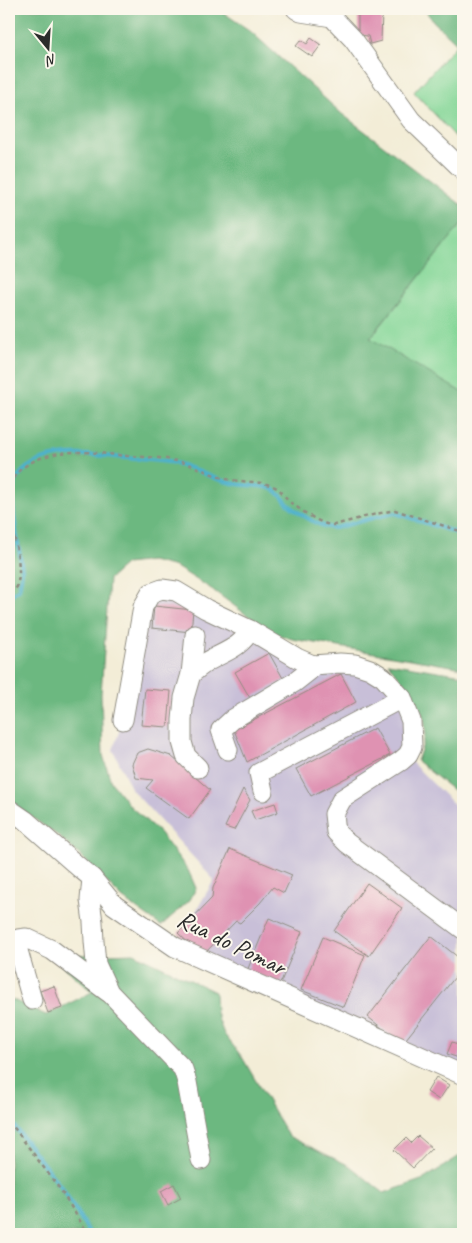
<svg xmlns="http://www.w3.org/2000/svg" width="472" height="1243" viewBox="0 0 472 1243" font-family="Caveat,sans-serif">
<style>
.industrial{fill:#c8bfd8}
.green{fill:#85d798;stroke:#588162}
.forest{fill:#6cb880;stroke:#4c7256}
.lines{fill:none;stroke-linecap:round;stroke-linejoin:round}
.stream{stroke:#4db1cc;stroke-width:4}
.building{fill:#df92b2}
.minor-casing{stroke:#8f8c81;stroke-width:21}
.path{stroke:#8f8c81;stroke-width:2.5;stroke-dasharray:4 4;stroke-linecap:butt}
.minor{stroke:#fff;stroke-width:19}
.labels{text-anchor:middle;stroke-width:4;stroke-linejoin:round;paint-order:stroke}
.street-label{font-size:25px;fill:#2b2b2b;stroke:#fbf7ec}
</style>
<rect width="100%" height="100%" fill="#fbf7ec"/>
<filter id="ink" filterUnits="userSpaceOnUse"><feTurbulence type="fractalNoise" baseFrequency=".02" numOctaves="2"/><feDisplacementMap in="SourceGraphic" scale="10" xChannelSelector="R" yChannelSelector="G"/><feConvolveMatrix kernelMatrix="1 2 1 2 8 2 1 2 1" color-interpolation-filters="sRGB"/></filter>
<filter id="wash" filterUnits="userSpaceOnUse"><feTurbulence type="fractalNoise" baseFrequency=".0096" numOctaves="4" result="noise"/><feDisplacementMap in="SourceGraphic" scale="20" xChannelSelector="R" yChannelSelector="G"/><feGaussianBlur stdDeviation="1.12" result="paint"/><feColorMatrix in="noise" values="0 0 0 0 0 0 0 0 0 0 0 0 0 0 0 0 0 1.4 0 .05"/><feComposite in="paint" operator="in"/></filter>
<g filter="url(#wash)">
<rect width="100%" height="100%" fill="#f3edd7"/>
<path class="industrial" d="M 162,589 L 313,665 L 355,664 L 402,698 L 412,763 L 463,813 L 463,1075 L 175,947 L 214,880 L 132,790 L 113,750 L 123,720 L 143,607 Z"/>
<g class="green">
<path d="M 457,44 L 463,49 L 463,145 L 414,92 Z"/>
<path d="M 463,222 L 463,393 L 370,339 Z"/>
</g>
<g class="forest">
<path d="M 9,9 L 218,9 L 249,30 L 342,114 L 463,206 L 463,222 L 370,338 L 463,393 L 463,668 L 292,639 L 270,632 L 210,588 L 176,567 L 151,561 L 126,564 L 109,579 L 101,694 L 103,755 L 111,782 L 131,807 L 159,832 L 188,870 L 196,888 L 190,900 L 161,926 L 122,898 L 83,858 L 57,835 L 9,801 Z"/>
<path d="M 424,9 L 463,9 L 463,49 L 434,22 Z"/>
<path d="M 388,663 L 463,675 L 463,798 L 417,761 C 420,753 424,743 425,735 C 429,709 402,682 388,663 Z"/>
<path d="M 134,953 L 215,992 L 216,1013 L 224,1034 L 242,1057 L 288,1136 L 350,1166 L 384,1193 L 424,1179 L 461,1155 L 463,1155 L 463,1234 L 9,1234 L 9,998 L 46,1015 L 92,992 L 58,961 L 77,955 Z"/>
</g>
<g class="lines">
<g class="stream">
<path d="M 9,596 L 19,589 C 20,583 22,576 22,570 C 20,549 7,497 16,480 C 36,446 93,455 125,458 C 142,460 161,460 178,464 C 194,468 208,477 224,481 C 231,483 239,485 246,485 C 255,486 264,486 272,489 C 280,492 283,499 288,504 C 299,513 321,529 335,528 L 376,517 L 395,513 L 463,535"/>
<path d="M 9,1001 L 9,1007"/>
<path d="M 9,1116 L 11,1122 L 64,1191 L 90,1234"/>
</g>
</g>
<g id="blocks">
<g class="building">
<path d="M 382,12 L 381,41 L 370,44 L 368,36 L 358,35 L 358,15 Z"/>
<path d="M 311,38 L 321,45 L 312,57 L 296,46 L 301,40 L 307,44 Z"/>
<path d="M 154,606 L 193,610 L 191,632 L 152,628 Z"/>
<path d="M 269,653 L 284,680 L 250,698 L 235,672 Z"/>
<path d="M 341,674 L 356,702 L 247,762 L 234,730 Z"/>
<path d="M 145,689 L 171,691 L 168,727 L 141,725 Z"/>
<path d="M 375,728 L 390,755 L 311,796 L 296,769 Z"/>
<path d="M 148,749 L 171,756 L 210,790 L 189,819 L 146,788 L 153,780 L 136,778 L 132,764 L 137,753 Z"/>
<path d="M 243,789 L 250,800 L 234,830 L 225,827 Z"/>
<path d="M 275,803 L 278,812 L 255,820 L 251,811 Z"/>
<path d="M 230,849 L 292,875 L 284,893 L 273,887 L 260,903 L 240,923 L 236,921 L 202,956 L 178,933 L 212,898 L 213,888 Z"/>
<path d="M 367,883 L 402,908 L 369,956 L 334,931 Z"/>
<path d="M 269,918 L 302,932 L 280,984 L 247,971 Z"/>
<path d="M 431,936 L 463,961 L 463,967 L 402,1044 L 368,1017 Z"/>
<path d="M 323,937 L 365,955 L 344,1007 L 301,990 Z"/>
<path d="M 54,986 L 62,1008 L 48,1013 L 40,991 Z"/>
<path d="M 452,1042 L 463,1046 L 459,1058 L 447,1054 Z"/>
<path d="M 436,1077 L 449,1085 L 439,1100 L 427,1092 Z"/>
<path d="M 418,1136 L 432,1148 L 413,1168 L 394,1150 L 406,1138 L 411,1143 Z"/>
<path d="M 174,1184 L 181,1198 L 168,1205 L 161,1191 Z"/>
</g>
</g>
</g>
<g filter="url(#ink)">
<use href="#blocks" fill-opacity="0" stroke="#8f8c81" stroke-width="1"/>
<g class="lines">
<g class="minor-casing">
<g id="minor">
<path d="M 296,9 L 301,12 L 332,17 L 353,39 L 411,120 L 463,170"/>
<path d="M 195,635 L 191,674 L 184,698 L 182,720 L 182,742 L 186,756 L 198,768"/>
<path d="M 191,674 C 196,670 202,665 207,662 C 223,652 241,648 250,630"/>
<path d="M 123,720 L 143,607 L 151,593 L 162,589 L 176,591 L 206,609 L 250,630 L 297,658 L 313,665 L 340,663 L 355,664 L 370,669 L 383,677 L 402,698 L 411,721 L 412,747 L 408,755 L 401,761 L 342,799 L 334,814 L 336,832 L 347,843 L 463,929"/>
<path d="M 228,750 L 221,730 L 233,719 L 295,682 L 309,671 L 313,665"/>
<path d="M 263,791 L 259,773 L 402,698"/>
<path d="M 9,809 L 25,820 L 81,869 L 92,878 L 114,905 L 175,947 L 463,1075"/>
<path d="M 92,878 L 90,900 L 93,922 L 94,941 L 96,964 L 109,992 L 183,1069 L 187,1082 L 201,1160"/>
<path d="M 32,1000 L 17,947 L 18,939 L 26,938 L 52,950 L 108,992"/>
</g>
</g>
<g class="path">
<path d="M 9,593 L 17,587 C 18,582 19,577 19,572 C 19,546 4,505 12,481 C 15,473 23,467 30,463 C 60,446 95,453 127,456 C 143,457 160,457 176,461 C 193,464 207,473 223,478 C 239,483 261,480 275,487 C 282,490 285,498 291,503 C 301,510 322,526 334,525 L 376,514 L 395,510 L 463,532"/>
<path d="M 9,1121 L 62,1192 L 88,1234"/>
</g>
<use href="#minor" class="minor"/>
</g>
</g>
<g class="labels">
<g class="street-label">
<text transform="translate(232 942) rotate(26)" y="9">Rua do Pomar</text>
</g>
</g>
<rect width="472" height="1243" fill="none" stroke="#fbf7ec" stroke-width="30"/>
<g transform="translate(48 48) rotate(162)" stroke="#fbf7ec" stroke-width="4" paint-order="stroke">
<path d="M0-4L9 19L0 12L-9 19Z" fill="#2b2b2b"/>
<text y="-8" font-size="14" font-weight="bold" text-anchor="middle" fill="#2b2b2b">N</text>
</g>
</svg>
